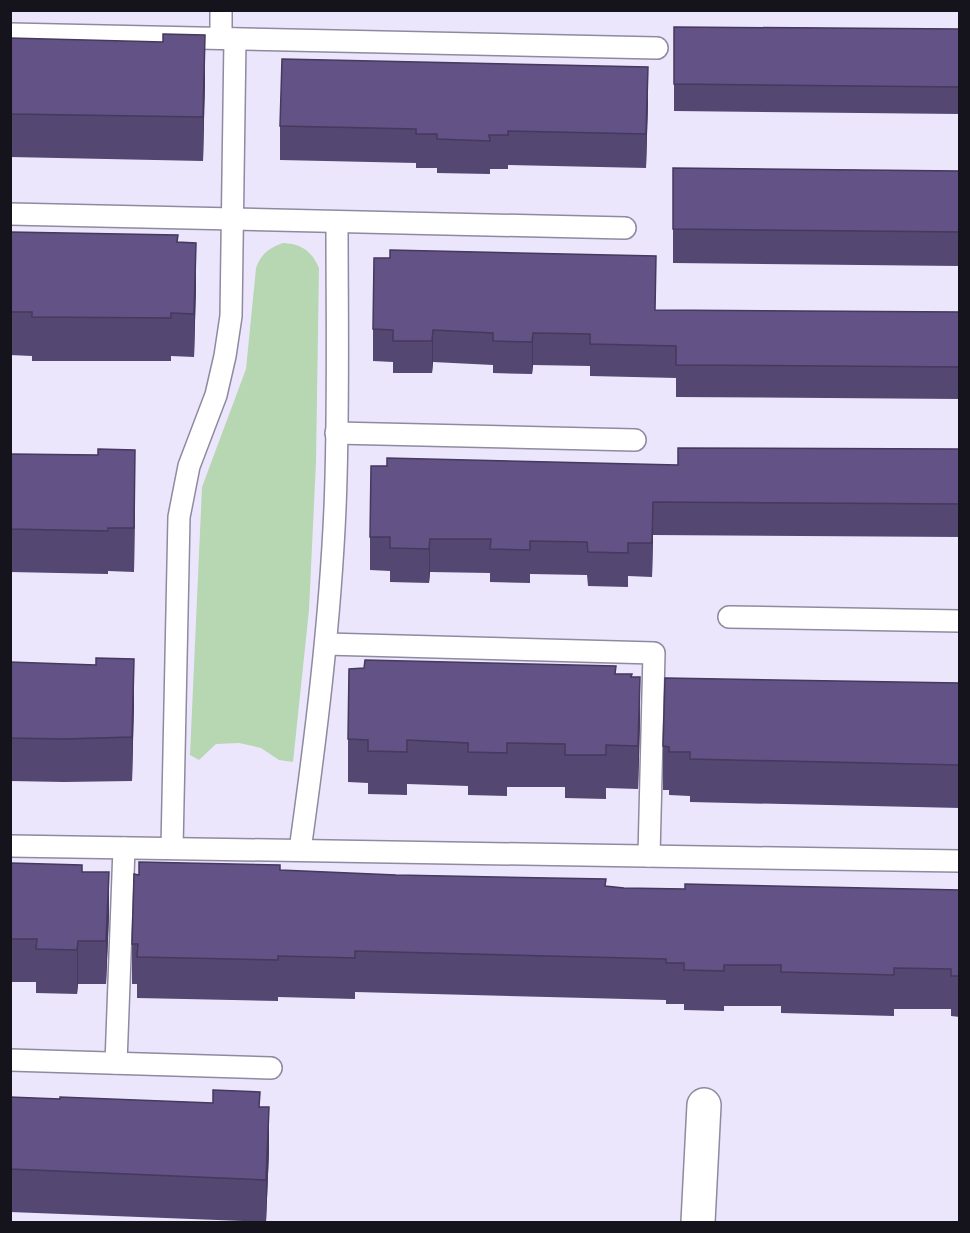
<svg xmlns="http://www.w3.org/2000/svg" width="970" height="1233" viewBox="0 0 970 1233" font-family="'IBM Plex Serif',serif">
<style>
.green{fill:#b7d6b2}
.lines{fill:none;stroke-linecap:round;stroke-linejoin:round}
.lane-casing{stroke:#8f8a9f;stroke-width:24}
.street-casing{stroke:#8f8a9f;stroke-width:36}
.lane{stroke:#fff;stroke-width:21}
.street{stroke:#fff;stroke-width:33}
.wall{fill:#544772}
.shaded-wall{fill:#45395d}
.building{fill:#625285;stroke:#45395d;stroke-width:1.5}
</style>
<rect width="100%" height="100%" fill="#ece6fd"/>
<path class="green" d="M 283,243 C 301,244 311,250 319,268 L 316,462 L 309,610 L 293,762 L 279,760 L 261,748 L 239,743 L 216,744 L 199,760 L 190,755 L 202,487 L 246,369 L 256,268 C 261,254 269,248 283,243 Z"/>
<g class="lines">
<g class="lane-casing">
<g id="lane">
<path d="M 10,34 L 657,48"/>
<path d="M 221,38 L 221,10"/>
<path d="M 10,214 L 625,228"/>
<path d="M 336,433 L 635,440"/>
<path d="M 729,617 L 960,621"/>
<path d="M 326,644 L 654,653 L 649,856"/>
<path d="M 10,846 L 960,861"/>
<path d="M 172,848 L 179,517 L 189,466 L 216,395 L 225,356 L 231,316 L 235,39"/>
<path d="M 300,850 C 316,736 330,623 335,508 C 339,413 337,317 337,222"/>
<path d="M 10,1060 L 271,1068"/>
<path d="M 116,1063 L 124,848"/>
</g>
</g>
<g class="street-casing">
<path id="street" d="M 698,1222 L 704,1105"/>
</g>
<use href="#lane" class="lane"/>
<use href="#street" class="street"/>
</g>
<g class="wall">
<path d="M 674,27 L 960,29 L 960,114 L 674,111 Z"/>
<path d="M 10,38 L 205,78 L 203,161 L 10,157 Z"/>
<path d="M 648,101 L 646,168 L 508,165 L 508,169 L 490,169 L 490,174 L 437,173 L 437,168 L 416,168 L 416,163 L 280,160 L 280,126 Z"/>
<path d="M 673,168 L 960,171 L 960,266 L 673,263 Z"/>
<path d="M 10,232 L 178,242 L 196,286 L 194,357 L 171,356 L 171,361 L 32,361 L 32,356 L 10,355 Z"/>
<path d="M 656,310 L 960,312 L 960,399 L 676,397 L 676,378 L 590,376 L 590,366 L 533,365 L 532,374 L 493,373 L 493,365 L 433,362 L 432,373 L 393,373 L 393,362 L 373,361 L 373,329 Z"/>
<path d="M 960,449 L 960,537 L 653,535 L 652,577 L 628,576 L 628,587 L 588,586 L 587,575 L 530,574 L 530,583 L 490,582 L 490,573 L 430,572 L 429,583 L 390,582 L 390,571 L 370,570 L 370,537 L 678,465 Z"/>
<path d="M 10,454 L 135,494 L 134,572 L 108,571 L 108,574 L 10,572 Z"/>
<path d="M 10,662 L 134,702 L 132,781 L 64,782 L 10,781 Z"/>
<path d="M 616,674 L 632,677 L 640,721 L 638,789 L 606,788 L 606,799 L 565,798 L 565,787 L 507,787 L 507,796 L 468,795 L 468,786 L 407,784 L 407,795 L 368,794 L 368,783 L 348,782 L 348,739 Z"/>
<path d="M 960,683 L 960,808 L 690,802 L 690,796 L 669,795 L 669,790 L 663,790 L 663,746 Z"/>
<path d="M 10,863 L 82,872 L 109,915 L 106,984 L 78,984 L 77,994 L 36,993 L 36,982 L 10,982 Z"/>
<path d="M 280,870 L 606,886 L 624,888 L 685,889 L 960,890 L 960,1017 L 951,1016 L 951,1009 L 894,1009 L 894,1016 L 781,1013 L 781,1006 L 724,1006 L 724,1011 L 684,1010 L 684,1004 L 666,1004 L 666,1000 L 355,992 L 355,999 L 278,997 L 278,1001 L 137,998 L 137,984 L 132,984 L 132,944 Z"/>
<path d="M 10,1097 L 260,1107 L 269,1151 L 266,1222 L 10,1212 Z"/>
</g>
<g class="shaded-wall">
<path d="M 205,35 L 205,78 L 203,161 L 203,117 Z"/>
<path d="M 648,67 L 648,101 L 646,168 L 646,134 Z"/>
<path d="M 196,243 L 196,286 L 194,357 L 194,314 Z"/>
<path d="M 433,330 L 433,362 L 432,373 L 432,341 Z"/>
<path d="M 533,333 L 533,365 L 532,374 L 532,342 Z"/>
<path d="M 135,450 L 135,494 L 134,572 L 134,528 Z"/>
<path d="M 653,502 L 653,535 L 652,577 L 652,543 Z"/>
<path d="M 430,539 L 430,572 L 429,583 L 429,549 Z"/>
<path d="M 134,659 L 134,702 L 132,781 L 132,737 Z"/>
<path d="M 640,677 L 640,721 L 638,789 L 638,746 Z"/>
<path d="M 109,872 L 109,915 L 106,984 L 106,941 Z"/>
<path d="M 78,941 L 78,984 L 77,994 L 77,950 Z"/>
<path d="M 269,1107 L 269,1151 L 266,1222 L 266,1180 Z"/>
</g>
<g class="building">
<path d="M 674,27 L 960,29 L 960,87 L 674,84 Z"/>
<path d="M 163,34 L 205,35 L 203,117 L 10,114 L 10,38 L 163,42 Z"/>
<path d="M 282,59 L 648,67 L 646,134 L 508,131 L 508,135 L 489,135 L 490,141 L 437,139 L 437,134 L 416,134 L 416,129 L 280,126 Z"/>
<path d="M 673,168 L 960,171 L 960,232 L 673,229 Z"/>
<path d="M 10,232 L 178,235 L 177,242 L 196,243 L 194,314 L 171,313 L 171,318 L 32,317 L 32,312 L 10,312 Z"/>
<path d="M 390,250 L 656,256 L 655,310 L 960,312 L 960,367 L 676,365 L 676,346 L 590,344 L 590,334 L 533,333 L 532,342 L 493,341 L 493,333 L 433,330 L 432,341 L 393,341 L 393,330 L 373,329 L 374,258 L 390,258 Z"/>
<path d="M 678,448 L 960,449 L 960,504 L 653,502 L 652,543 L 628,543 L 628,553 L 588,552 L 587,542 L 530,541 L 530,550 L 490,549 L 491,539 L 430,539 L 429,549 L 390,548 L 390,537 L 370,537 L 371,466 L 387,466 L 387,458 L 678,465 Z"/>
<path d="M 98,449 L 135,450 L 134,528 L 108,528 L 108,531 L 10,529 L 10,454 L 98,455 Z"/>
<path d="M 96,658 L 134,659 L 132,737 L 64,739 L 10,738 L 10,662 L 96,665 Z"/>
<path d="M 365,660 L 616,666 L 615,674 L 632,674 L 631,677 L 640,677 L 638,746 L 606,745 L 606,755 L 565,755 L 565,744 L 507,743 L 507,753 L 468,752 L 468,743 L 407,740 L 407,752 L 368,751 L 368,740 L 348,739 L 349,669 L 364,668 Z"/>
<path d="M 665,678 L 960,683 L 960,765 L 690,759 L 690,752 L 669,752 L 669,747 L 663,746 Z"/>
<path d="M 139,862 L 280,865 L 280,870 L 396,875 L 606,879 L 605,886 L 624,888 L 685,889 L 685,884 L 960,890 L 960,976 L 951,976 L 951,969 L 894,968 L 894,975 L 781,972 L 781,965 L 724,965 L 724,971 L 684,970 L 684,963 L 666,963 L 666,959 L 355,951 L 355,958 L 278,956 L 278,960 L 137,957 L 138,944 L 132,944 L 134,874 L 139,875 Z"/>
<path d="M 10,863 L 82,865 L 82,872 L 109,872 L 106,941 L 78,941 L 77,950 L 36,949 L 37,939 L 10,939 Z"/>
<path d="M 213,1090 L 260,1092 L 259,1107 L 269,1107 L 266,1180 L 10,1169 L 10,1097 L 60,1099 L 60,1097 L 213,1103 Z"/>
</g>
<rect width="970" height="1233" fill="none" stroke="#15131b" stroke-width="24"/>
</svg>
